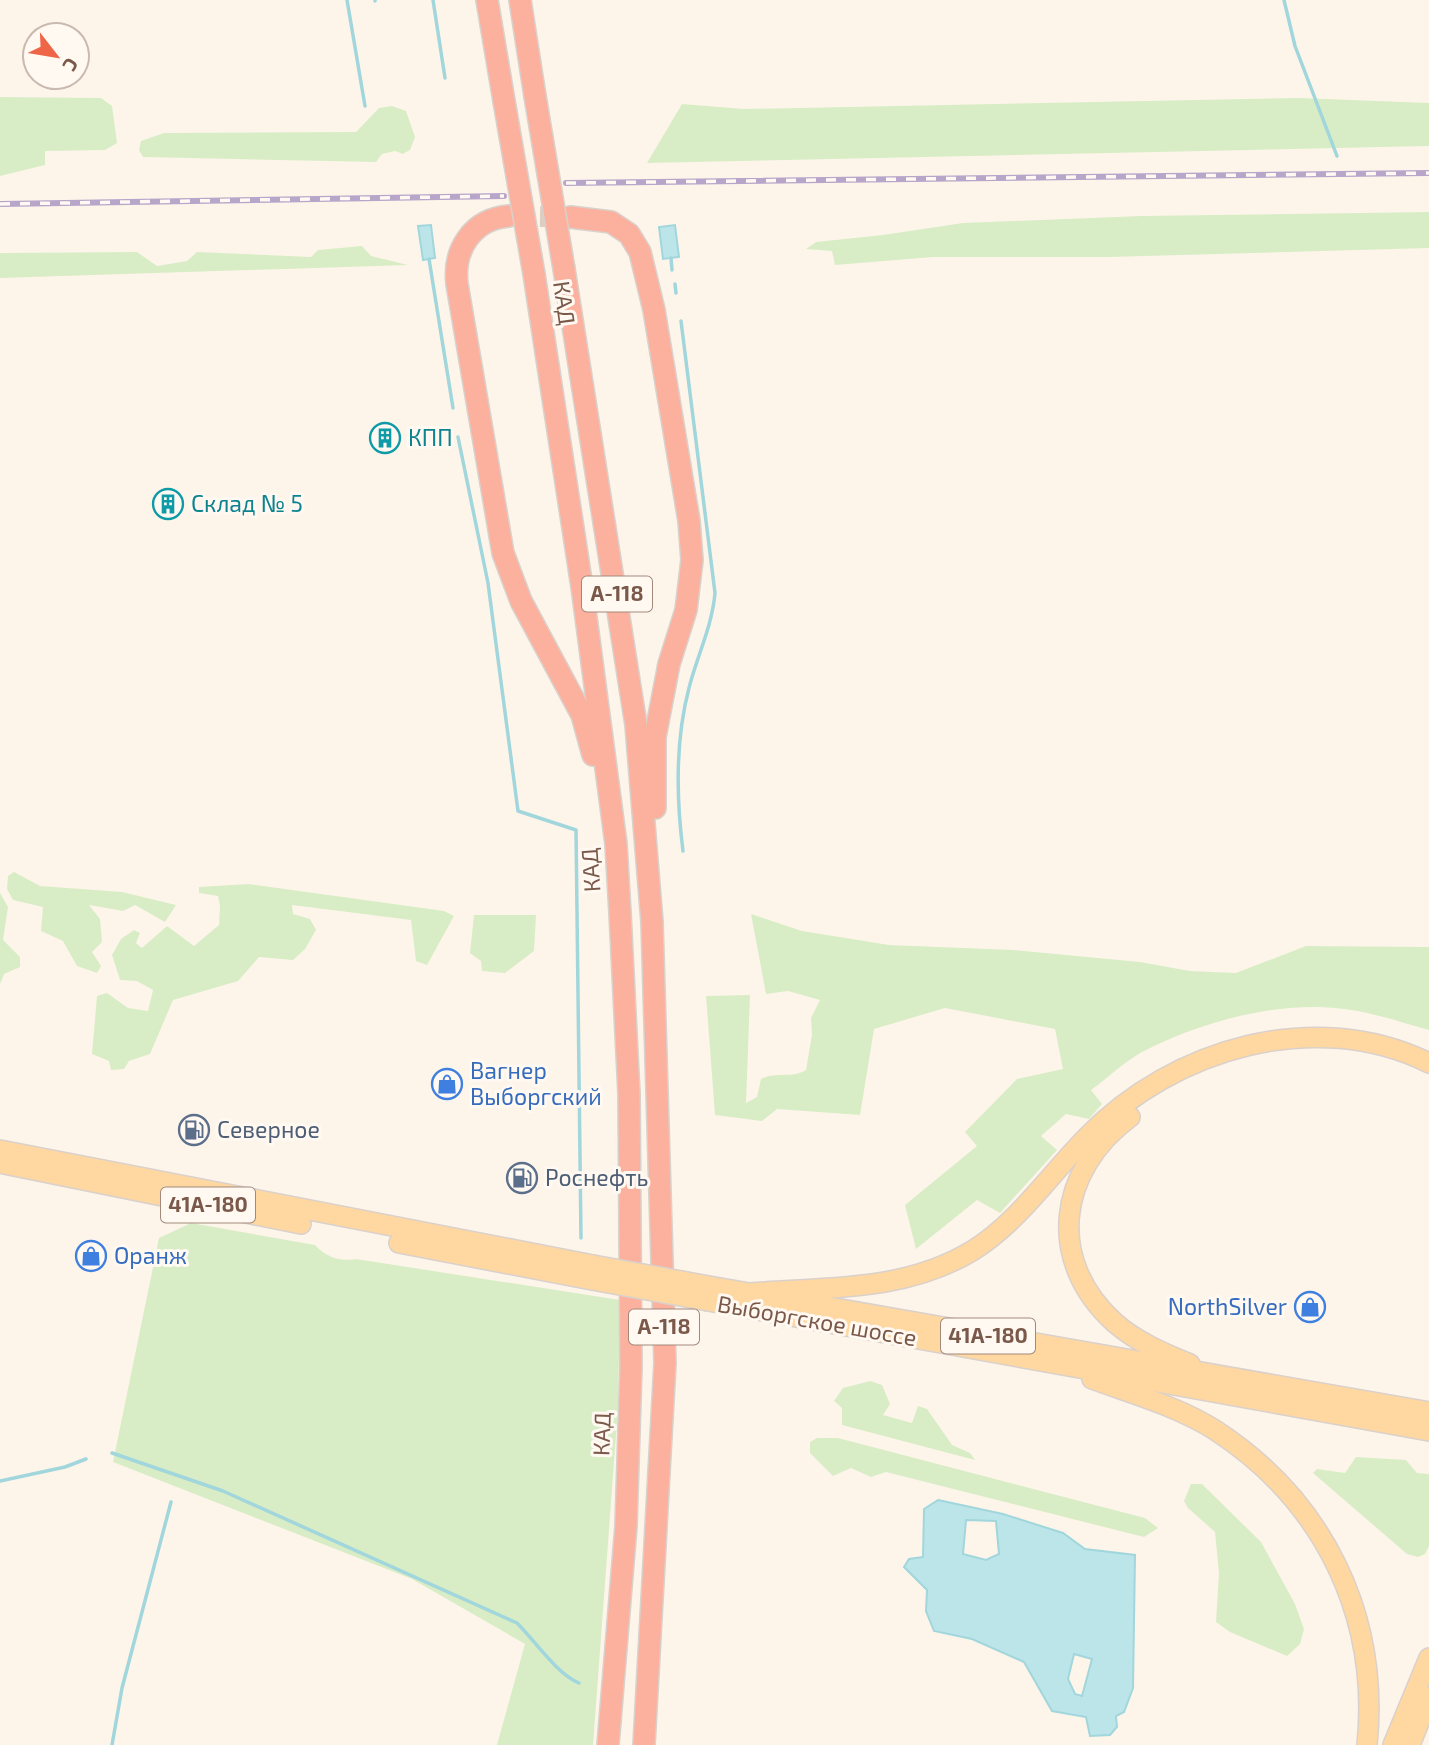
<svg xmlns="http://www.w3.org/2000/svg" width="1429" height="1745" viewBox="0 0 1429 1745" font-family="'Exo 2',sans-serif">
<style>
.green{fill:#d8edc6}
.water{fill:#bce5ea;stroke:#a1d6dc;stroke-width:2;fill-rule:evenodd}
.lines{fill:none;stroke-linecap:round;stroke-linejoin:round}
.stream{stroke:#a1d6dc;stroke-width:3.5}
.highway-tunnel{stroke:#ddcec2;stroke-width:21;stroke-dasharray:21 10;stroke-linecap:butt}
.primary-casing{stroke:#dad1cc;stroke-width:22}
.highway-casing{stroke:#dad1cc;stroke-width:24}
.primary{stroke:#ffd7a0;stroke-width:19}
.highway{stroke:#fbb19e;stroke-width:21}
.rail-casing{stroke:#b7a5ca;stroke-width:6}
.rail{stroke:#fff9f2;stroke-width:3.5;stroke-dasharray:10;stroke-linecap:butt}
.primary-bridge-casing{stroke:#dad1cc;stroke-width:22;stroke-linecap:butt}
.highway-bridge-casing{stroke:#dad1cc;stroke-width:24;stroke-linecap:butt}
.primary-bridge{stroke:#ffd7a0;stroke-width:19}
.highway-bridge{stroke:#fbb19e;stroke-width:21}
.labels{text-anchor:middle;stroke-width:6;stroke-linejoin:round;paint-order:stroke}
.shield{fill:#fff9f2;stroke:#a3897c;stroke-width:2}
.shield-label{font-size:21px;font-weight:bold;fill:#7b594a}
.street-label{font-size:23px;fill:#7b594a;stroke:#fff9f2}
.culture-label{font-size:23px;fill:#0d838f;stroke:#fff9f2;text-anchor:start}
.shop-label{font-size:23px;fill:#366cbe;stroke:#fff9f2;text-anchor:start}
.service-label{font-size:23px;fill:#4e5e75;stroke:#fff9f2;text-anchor:start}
</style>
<rect width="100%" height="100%" fill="#fef5ea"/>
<g class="green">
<path d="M 0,97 L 101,98 L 112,106 L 117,143 L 105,150 L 45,151 L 45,165 L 0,176 Z"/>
<path d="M 1300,98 L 1429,103 L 1429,146 L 647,163 L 682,104 L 744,109 Z"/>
<path d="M 392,106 L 406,111 L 415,137 L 410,150 L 403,154 L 395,151 L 382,154 L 376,162 L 143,157 L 139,150 L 141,141 L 164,133 L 356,132 L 379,108 Z"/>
<path d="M 1429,212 L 1429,248 L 1110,257 L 933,257 L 835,265 L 832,251 L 806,249 L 816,242 L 883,235 L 963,223 L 1141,216 Z"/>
<path d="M 362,246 L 371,256 L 408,265 L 0,278 L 0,253 L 137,252 L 157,266 L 187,261 L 197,252 L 311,257 L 318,250 Z"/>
<path d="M 14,872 L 40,886 L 122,892 L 176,905 L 165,922 L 135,905 L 123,911 L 89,905 L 100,919 L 102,942 L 92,952 L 101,966 L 97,973 L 77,966 L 63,941 L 41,931 L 43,907 L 13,900 L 7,889 L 8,876 Z"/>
<path d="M 248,884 L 444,911 L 454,916 L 427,965 L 416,961 L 411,920 L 292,905 L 293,914 L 310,919 L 316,930 L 305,949 L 293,960 L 259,957 L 238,981 L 173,1000 L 150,1054 L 129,1061 L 124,1069 L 111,1070 L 109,1061 L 92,1054 L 97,996 L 107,993 L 128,1008 L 148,1011 L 153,990 L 137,981 L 120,980 L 112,955 L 121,939 L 134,930 L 140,933 L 136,943 L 142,948 L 167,926 L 194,946 L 219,925 L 220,906 L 218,896 L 199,893 L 199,887 Z"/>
<path d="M 0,893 L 8,907 L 3,940 L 20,957 L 20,967 L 4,974 L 0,984 Z"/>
<path d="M 751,914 L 802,931 L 889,945 L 1013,950 L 1140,962 L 1190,971 L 1236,973 L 1306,946 L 1429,947 L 1429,1030 C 1403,1023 1378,1014 1351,1010 C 1286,999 1206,1020 1148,1049 C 1128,1058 1109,1077 1091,1090 L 1102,1104 L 1089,1119 L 1066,1114 L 1041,1136 L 1057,1150 L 1000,1213 L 977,1200 L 916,1249 L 905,1205 L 977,1146 L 965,1132 L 1017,1079 L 1063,1069 L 1055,1029 L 945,1008 L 874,1029 L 860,1115 L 777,1109 L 762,1121 L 715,1115 L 706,996 L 750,995 L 746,1103 L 757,1097 L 761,1079 C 776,1071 792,1079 806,1070 L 812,1035 L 811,1018 L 820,1000 L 788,991 L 766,994 Z"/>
<path d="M 474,915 L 536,915 L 534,951 L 505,973 L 482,971 L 481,961 L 470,953 Z"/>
<path d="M 191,1223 L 315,1245 C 326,1257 340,1262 356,1259 L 620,1300 L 618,1408 L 593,1745 L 497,1745 L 525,1644 L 412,1579 L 113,1462 L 159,1238 Z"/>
<path d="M 870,1381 L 882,1385 L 890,1404 L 883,1415 L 912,1423 L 918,1406 L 927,1409 L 952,1445 L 970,1453 L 975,1460 L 842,1425 L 842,1408 L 834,1401 L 843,1388 Z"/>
<path d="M 817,1438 L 838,1438 L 1145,1518 L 1158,1528 L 1144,1537 L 886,1472 L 871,1477 L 851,1468 L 833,1476 L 810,1453 L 810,1442 Z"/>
<path d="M 1356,1457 L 1406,1460 L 1417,1473 L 1429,1474 L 1429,1546 L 1425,1554 L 1418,1557 L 1407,1554 L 1313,1473 L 1317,1469 L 1345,1473 Z"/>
<path d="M 1191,1484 L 1202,1484 L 1261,1542 L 1295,1604 L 1304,1629 L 1300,1644 L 1287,1656 L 1230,1632 L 1216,1622 L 1219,1573 L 1215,1532 L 1188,1508 L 1184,1501 Z"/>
</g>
<g class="water">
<path d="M 431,225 L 435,258 L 423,260 L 418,226 Z"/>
<path d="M 675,225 L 679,257 L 663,259 L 659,227 Z"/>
<path d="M 938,1500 L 1003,1514 L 1063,1533 L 1085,1549 L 1135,1555 L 1133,1688 L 1124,1712 L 1116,1716 L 1117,1727 L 1110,1735 L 1090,1736 L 1086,1717 L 1052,1711 L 1024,1662 L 972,1639 L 934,1631 L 926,1611 L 927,1590 L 904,1567 L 909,1559 L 923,1557 L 924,1509 ZM 966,1520 L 996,1521 L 999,1554 L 986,1560 L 963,1554 ZM 1074,1654 L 1092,1659 L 1082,1696 L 1075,1694 L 1068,1679 Z"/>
</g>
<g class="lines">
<g class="stream">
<path d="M 347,0 L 365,106"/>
<path d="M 375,0 L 375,1"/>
<path d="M 433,0 L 445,78"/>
<path d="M 1284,0 L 1295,46 L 1337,156"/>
<path d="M 671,258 L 672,270"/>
<path d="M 429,259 L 453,408"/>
<path d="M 675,284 L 676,293"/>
<path d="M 681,321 L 715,593 C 712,627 697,656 689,688 C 675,741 676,796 683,851"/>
<path d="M 458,437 L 488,583 L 518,811 L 576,830 L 581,1238"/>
<path d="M 112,1453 L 223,1491 L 517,1623 C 535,1641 557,1674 579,1683"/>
<path d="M 0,1481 L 65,1467 L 86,1459"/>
<path d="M 112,1745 L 122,1688 L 171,1502"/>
</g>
<path class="highway-tunnel" d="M 509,216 L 570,217"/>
<g class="primary-casing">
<g id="primary">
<path d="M 1130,1117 C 1057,1171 1046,1261 1115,1323 C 1137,1342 1163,1353 1190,1364"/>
<path d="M 0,1150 L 593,1265"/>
<path d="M 4,1164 L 301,1224"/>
<path d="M 399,1243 L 592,1280"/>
<path d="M 709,1286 L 1429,1412"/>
<path d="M 750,1293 C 826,1287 904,1292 972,1251 C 1019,1222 1050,1174 1088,1136 C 1174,1048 1316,1007 1429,1063"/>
<path d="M 708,1301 L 1429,1431"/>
<path d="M 1092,1379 C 1133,1394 1179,1407 1215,1430 C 1324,1501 1380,1616 1367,1745"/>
<path d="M 1393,1745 L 1429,1658"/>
<path d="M 1410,1745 L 1429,1697"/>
</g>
</g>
<g class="highway-casing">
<g id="highway">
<path d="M 487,0 L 504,101"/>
<path d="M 520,0 L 535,96"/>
<path d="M 509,216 C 472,219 453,250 457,284 L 503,553 L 521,601 L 582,715 L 593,755"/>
<path d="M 570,217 L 611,222 L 629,234 L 640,252 L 654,310 L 689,521 L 692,560 L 686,610 L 669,664 L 655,737 L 655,808"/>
<path d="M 564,269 L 636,725 L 652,922 L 665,1363 L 644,1745"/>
<path d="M 534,274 L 582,587 L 616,844 L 620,913 L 629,1094 L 631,1367 L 626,1526 L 608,1745"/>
</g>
</g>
<use href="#primary" class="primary"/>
<use href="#highway" class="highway"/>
<g class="rail-casing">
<g id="rail">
<path d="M 566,183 L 1429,173"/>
<path d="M 0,204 L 504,196"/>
</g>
</g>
<use href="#rail" class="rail"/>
<g class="primary-bridge-casing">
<g id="primary-bridge">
<path d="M 593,1265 L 709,1286"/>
<path d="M 592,1280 L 708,1301"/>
</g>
</g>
<g class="highway-bridge-casing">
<g id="highway-bridge">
<path d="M 535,96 L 564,269"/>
<path d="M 504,101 L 534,274"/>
</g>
</g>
<use href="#primary-bridge" class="primary-bridge"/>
<use href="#highway-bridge" class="highway-bridge"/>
</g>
<defs>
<g id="building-ring" transform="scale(1.575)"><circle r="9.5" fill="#fff9f2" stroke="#0f9aa8" stroke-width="1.5"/><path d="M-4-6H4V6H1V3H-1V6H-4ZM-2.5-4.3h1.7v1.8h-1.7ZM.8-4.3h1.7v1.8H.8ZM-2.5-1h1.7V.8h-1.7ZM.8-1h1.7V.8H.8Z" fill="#0f9aa8"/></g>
<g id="shop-ring" transform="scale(1.575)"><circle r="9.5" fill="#fff9f2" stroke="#3f7fe0" stroke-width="1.5"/><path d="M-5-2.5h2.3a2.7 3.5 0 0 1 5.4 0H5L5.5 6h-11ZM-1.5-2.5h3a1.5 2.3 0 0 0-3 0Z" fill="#3f7fe0"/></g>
<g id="fuel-ring" transform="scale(1.575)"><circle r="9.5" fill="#fff9f2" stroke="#5c6f8a" stroke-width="1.5"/><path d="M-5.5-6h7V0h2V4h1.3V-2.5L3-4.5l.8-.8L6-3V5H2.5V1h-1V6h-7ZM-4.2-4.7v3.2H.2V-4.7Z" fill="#5c6f8a"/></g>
</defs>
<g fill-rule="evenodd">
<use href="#building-ring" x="385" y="438"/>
<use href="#building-ring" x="168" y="504"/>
<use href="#shop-ring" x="447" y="1084"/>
<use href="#fuel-ring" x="194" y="1130"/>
<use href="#fuel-ring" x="522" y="1178"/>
<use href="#shop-ring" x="91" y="1256"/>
<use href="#shop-ring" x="1310" y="1307"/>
</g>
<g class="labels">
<g class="shield">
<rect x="582" y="576.5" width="70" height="35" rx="5"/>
<rect x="161" y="1187.5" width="94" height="35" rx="5"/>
<rect x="629" y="1309.5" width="70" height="35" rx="5"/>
<rect x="941" y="1318.5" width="94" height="35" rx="5"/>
</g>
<g class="shield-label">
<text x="617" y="601">А-118</text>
<text x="208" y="1212">41А-180</text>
<text x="664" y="1334">А-118</text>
<text x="988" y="1343">41А-180</text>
</g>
<g class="street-label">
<text transform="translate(564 303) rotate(82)" y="8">КАД</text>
<text transform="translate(591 870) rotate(-94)" y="8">КАД</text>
<text transform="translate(817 1321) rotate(10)" y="8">Выборгское шоссе</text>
<text transform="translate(602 1434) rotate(-88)" y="8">КАД</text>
</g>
<g class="culture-label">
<text x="408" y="446">КПП</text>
<text x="191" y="512">Склад № 5</text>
</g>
<g class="shop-label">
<text x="470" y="1079">Вагнер<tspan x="470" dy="26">Выборгский</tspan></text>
<text x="114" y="1264">Оранж</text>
<text x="1287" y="1315" text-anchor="end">NorthSilver</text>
</g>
<g class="service-label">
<text x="217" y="1138">Северное</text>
<text x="545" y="1186">Роснефть</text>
</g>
</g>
<g transform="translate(56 56) rotate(121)"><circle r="33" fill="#fff9f2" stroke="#cab9af" stroke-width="2"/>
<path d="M0-5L12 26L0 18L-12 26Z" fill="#ee6548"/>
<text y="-10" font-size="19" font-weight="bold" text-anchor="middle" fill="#7b594a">С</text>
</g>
</svg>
